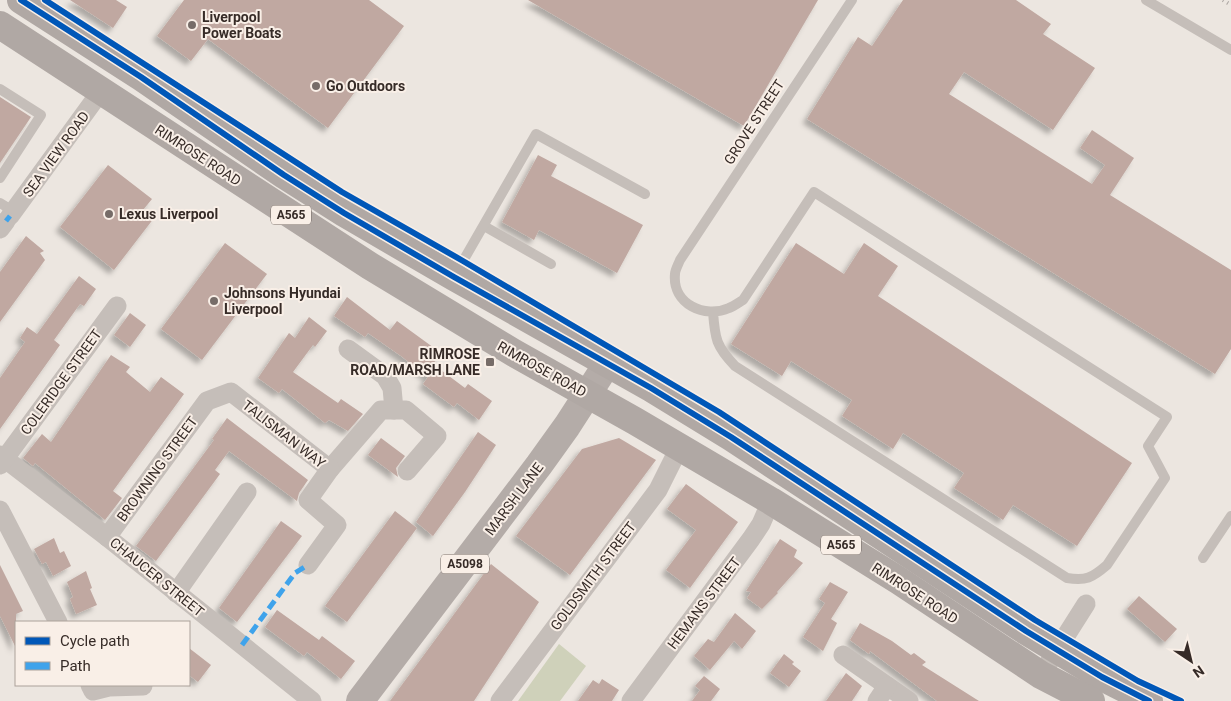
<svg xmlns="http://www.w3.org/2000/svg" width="1231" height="701" viewBox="0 0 1231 701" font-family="Roboto,sans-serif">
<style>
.green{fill:#cfd1ba}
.building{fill:#c0a8a1;filter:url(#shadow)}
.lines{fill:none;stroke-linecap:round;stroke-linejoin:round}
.service{stroke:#c5beb9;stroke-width:10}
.minor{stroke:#c5beb9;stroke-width:19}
.primary{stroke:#b4aca8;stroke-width:28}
.trunk{stroke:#b0a8a4;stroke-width:28}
.rail{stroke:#ada7a3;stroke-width:4;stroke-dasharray:1 4;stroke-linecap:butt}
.quiet{stroke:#3fa3eb;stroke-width:5;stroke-dasharray:10 5;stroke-linecap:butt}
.cycleway-casing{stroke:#f9efe7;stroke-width:9}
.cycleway{stroke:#0057b8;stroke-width:6}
.poi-dot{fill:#766c68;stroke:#f9efe7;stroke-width:2}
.labels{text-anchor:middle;stroke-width:4;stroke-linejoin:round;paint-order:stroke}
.shield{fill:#f9efe7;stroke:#706661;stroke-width:1}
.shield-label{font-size:12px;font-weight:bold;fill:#362b27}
.poi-label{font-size:14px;font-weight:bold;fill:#362b27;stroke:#f9efe7;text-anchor:start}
.street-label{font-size:14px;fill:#362b27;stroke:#f9efe7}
</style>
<defs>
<filter id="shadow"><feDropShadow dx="-4.5" dy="4.5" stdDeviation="2.5" flood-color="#0004"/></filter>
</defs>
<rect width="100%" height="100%" fill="#ece6e0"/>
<path class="green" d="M 559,644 L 586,666 L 560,701 L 518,701 Z"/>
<g class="building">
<path d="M 70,0 L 116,0 L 127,7 L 113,28 Z"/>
<path d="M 184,0 L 369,0 L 404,26 L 328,128 L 208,39 L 191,61 L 157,36 Z"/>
<path d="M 528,0 L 818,0 L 744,126 Z"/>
<path d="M 903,0 L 1016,0 L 1051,24 L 1043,34 L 1095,68 L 1053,130 L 964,72 L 949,94 L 1092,184 L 1105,165 L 1080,148 L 1092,130 L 1134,158 L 1110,195 L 1231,270 L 1231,349 L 1215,374 L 807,119 L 858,37 L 872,46 Z"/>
<path d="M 0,97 L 31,117 L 0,163 Z"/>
<path d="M 538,155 L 557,165 L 551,176 L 643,225 L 617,273 L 539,230 L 534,240 L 502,222 Z"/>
<path d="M 108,165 L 152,199 L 143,210 L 154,218 L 114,270 L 60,227 Z"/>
<path d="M 26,236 L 44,251 L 40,253 L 45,260 L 0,322 L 0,272 Z"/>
<path d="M 225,243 L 267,274 L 202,360 L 161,329 Z"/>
<path d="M 796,243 L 844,274 L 864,243 L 898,266 L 878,296 L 1132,463 L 1077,546 L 1013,505 L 1003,520 L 954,488 L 964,473 L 903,433 L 893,449 L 842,416 L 852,400 L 791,361 L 782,376 L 731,344 Z"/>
<path d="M 79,276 L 96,289 L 84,306 L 80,304 L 54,340 L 60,345 L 0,429 L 0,378 L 25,342 L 20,338 L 27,327 L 37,334 Z"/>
<path d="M 347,297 L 390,330 L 397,321 L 441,353 L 433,364 L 465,388 L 468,384 L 492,401 L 479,420 L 457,403 L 454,407 L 423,384 L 428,377 L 401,356 L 368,333 L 365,337 L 334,316 Z"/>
<path d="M 130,313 L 146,325 L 130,347 L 114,335 Z"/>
<path d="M 309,317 L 327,331 L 315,347 L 313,345 L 293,372 L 338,403 L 341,399 L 363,414 L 348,431 L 329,420 L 325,423 L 282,389 L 279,393 L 258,378 L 289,333 L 295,338 Z"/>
<path d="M 111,355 L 130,367 L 126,372 L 150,392 L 161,377 L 184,394 L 113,491 L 122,498 L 105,520 L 35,463 L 33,466 L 23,458 L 42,434 L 51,442 Z"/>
<path d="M 227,418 L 308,480 L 299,493 L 297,501 L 229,451 L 215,470 L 220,474 L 156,561 L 136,546 L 214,440 L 212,439 Z"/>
<path d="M 478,432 L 496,445 L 465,492 L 433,536 L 416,522 Z"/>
<path d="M 381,438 L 405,456 L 396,468 L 398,477 L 368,455 Z"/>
<path d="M 619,438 L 656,460 L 570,575 L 516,536 L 582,449 Z"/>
<path d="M 686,484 L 738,522 L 690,588 L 666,570 L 696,530 L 667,509 Z"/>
<path d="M 395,511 L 417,528 L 347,622 L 325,606 Z"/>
<path d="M 281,521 L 302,536 L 237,622 L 219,608 Z"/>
<path d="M 54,538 L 60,553 L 64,551 L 71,566 L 53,576 L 46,562 L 42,564 L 34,549 Z"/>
<path d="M 780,539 L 797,550 L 794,557 L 803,563 L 777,592 L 778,593 L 762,609 L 747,598 L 751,592 L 746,591 Z"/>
<path d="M 491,564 L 539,602 L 474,701 L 390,701 Z"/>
<path d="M 0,565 L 23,611 L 16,614 L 16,648 L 0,616 Z"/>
<path d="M 86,571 L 92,588 L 90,589 L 97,605 L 76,614 L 70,599 L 73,597 L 67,582 Z"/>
<path d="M 830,582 L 848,592 L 831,619 L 837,623 L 823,651 L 803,637 L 825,603 L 819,599 Z"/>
<path d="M 1139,596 L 1177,629 L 1165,642 L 1127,609 Z"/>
<path d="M 277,610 L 319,640 L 322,636 L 355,661 L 341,679 L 307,652 L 304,656 L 265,627 Z"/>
<path d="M 735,613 L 756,631 L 742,649 L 734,641 L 710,670 L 694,656 L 708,639 L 714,642 Z"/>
<path d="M 860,623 L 892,641 L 911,655 L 914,653 L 926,662 L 922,665 L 979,701 L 937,701 L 870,651 L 869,654 L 850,640 Z"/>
<path d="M 189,648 L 211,665 L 198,682 L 189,675 Z"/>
<path d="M 784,654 L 794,662 L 792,664 L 801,671 L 789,687 L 770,673 Z"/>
<path d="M 846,673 L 862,686 L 852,701 L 826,701 Z"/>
<path d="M 704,676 L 720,689 L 711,701 L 692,701 L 700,690 L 695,686 Z"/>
<path d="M 602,679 L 619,690 L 612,701 L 578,701 L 593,680 L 599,684 Z"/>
</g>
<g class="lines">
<g class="service">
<path d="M 1146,0 L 1231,50"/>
<path d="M 0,89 L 41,115 L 0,178"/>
<path d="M 0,203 L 13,211"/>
<path d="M 484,226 L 551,264"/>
<path d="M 455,275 L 536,134 L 645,194"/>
<path d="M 713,312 C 715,339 716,346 735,366 L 1067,578 C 1086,581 1092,578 1107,565 L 1165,478 L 1148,446 L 1167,417 L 814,192 L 743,300 C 738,303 734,306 729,308 C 705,319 672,304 675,274 C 675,270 678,265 680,260 L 852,0"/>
<path d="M 1203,558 L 1231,516"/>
</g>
<g class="minor">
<path d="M 10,216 L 101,91"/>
<path d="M 0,229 L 6,221"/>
<path d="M 348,349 L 385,376 L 392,388 L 394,410"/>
<path d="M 0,455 L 107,537 L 312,701"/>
<path d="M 0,465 L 117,306"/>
<path d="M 330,469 L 381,410 L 406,410 L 437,436 L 407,471"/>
<path d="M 0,510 L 58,622"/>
<path d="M 107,537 L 207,401 L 231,392 L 330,469 L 308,500 L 337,525 L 308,565"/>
<path d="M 176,593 L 247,492"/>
<path d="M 843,655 L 909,701"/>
<path d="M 1041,675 L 1086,604"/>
<path d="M 90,685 L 93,691 L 109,687 L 143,686"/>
<path d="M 500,701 L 658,490 L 679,448"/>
<path d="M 631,701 L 751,539 L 761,524 L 771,501"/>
<path d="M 877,701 L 887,686"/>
</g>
<path class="primary" d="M 360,701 L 539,465 L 567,426 L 607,364"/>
<g class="trunk">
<path d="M 21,0 L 141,77 L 284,175 L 344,213 L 454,277 L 651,388 L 731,437 L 1026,631 L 1102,677 L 1149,701"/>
<path d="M 0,25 L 370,266 L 514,353 L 635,421 L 771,501 L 898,580 L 1041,675 L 1091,701"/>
</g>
<path class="rail" d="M 1223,0 L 1231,5"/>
<g class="quiet">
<path d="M 6,221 L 10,216"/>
<path d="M 242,645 L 295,573 L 308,565"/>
</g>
<g class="cycleway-casing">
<g id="cycleway">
<path d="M 21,0 L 141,77 L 284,175 L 344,213 L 454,277 L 651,388 L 731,437 L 1026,631 L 1102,677 L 1149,701"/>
<path d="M 45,0 L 342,192 L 463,261 L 719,412 L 1035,620 L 1138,681 L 1181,701"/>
</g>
</g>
<use href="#cycleway" class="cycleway"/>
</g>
<g class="poi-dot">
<circle cx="192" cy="25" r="5"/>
<circle cx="316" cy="86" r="5"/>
<circle cx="109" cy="214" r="5"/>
<circle cx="214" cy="301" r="5"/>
<rect x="485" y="357" width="10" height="10" rx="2.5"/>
</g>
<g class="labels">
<g class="shield">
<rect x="271" y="205.5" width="40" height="19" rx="4"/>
<rect x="821" y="535.5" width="40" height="19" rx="4"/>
<rect x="441" y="554.5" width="48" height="19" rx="4"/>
</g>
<g class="shield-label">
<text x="291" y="219">A565</text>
<text x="841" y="549">A565</text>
<text x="465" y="568">A5098</text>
</g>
<g class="poi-label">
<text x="202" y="22">Liverpool<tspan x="202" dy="16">Power Boats</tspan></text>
<text x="326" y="91">Go Outdoors</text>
<text x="119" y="219">Lexus Liverpool</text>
<text x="224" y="298">Johnsons Hyundai<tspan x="224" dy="16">Liverpool</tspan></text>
<text x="480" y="359" text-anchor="end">RIMROSE<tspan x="480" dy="16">ROAD/MARSH LANE</tspan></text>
</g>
<g class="street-label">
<text transform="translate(754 122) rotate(-57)" y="5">GROVE STREET</text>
<text transform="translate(56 154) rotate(-54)" y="5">SEA VIEW ROAD</text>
<text transform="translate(198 155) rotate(33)" y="5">RIMROSE ROAD</text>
<text transform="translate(542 369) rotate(29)" y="5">RIMROSE ROAD</text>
<text transform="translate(61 382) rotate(-54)" y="5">COLERIDGE STREET</text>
<text transform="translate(284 434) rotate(38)" y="5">TALISMAN WAY</text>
<text transform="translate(157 469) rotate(-54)" y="5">BROWNING STREET</text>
<text transform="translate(514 499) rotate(-53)" y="5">MARSH LANE</text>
<text transform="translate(593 576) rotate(-53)" y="5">GOLDSMITH STREET</text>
<text transform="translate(157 577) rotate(39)" y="5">CHAUCER STREET</text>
<text transform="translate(915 593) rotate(33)" y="5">RIMROSE ROAD</text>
<text transform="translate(704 603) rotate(-53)" y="5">HEMANS STREET</text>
</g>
</g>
<rect x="15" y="621" width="175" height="65" fill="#f9efe7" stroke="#aba19a"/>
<rect x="25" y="637" width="25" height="8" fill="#0057b8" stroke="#aba19a"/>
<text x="60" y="646" font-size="15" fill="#362b27">Cycle path</text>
<rect x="25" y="662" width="25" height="8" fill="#3fa3eb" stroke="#aba19a"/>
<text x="60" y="671" font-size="15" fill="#362b27">Path</text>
<g transform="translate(1191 661) rotate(145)" stroke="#f9efe7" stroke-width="4" paint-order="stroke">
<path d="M0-4L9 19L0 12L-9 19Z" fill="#362b27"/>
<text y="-8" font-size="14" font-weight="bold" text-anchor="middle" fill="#362b27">N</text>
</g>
</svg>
